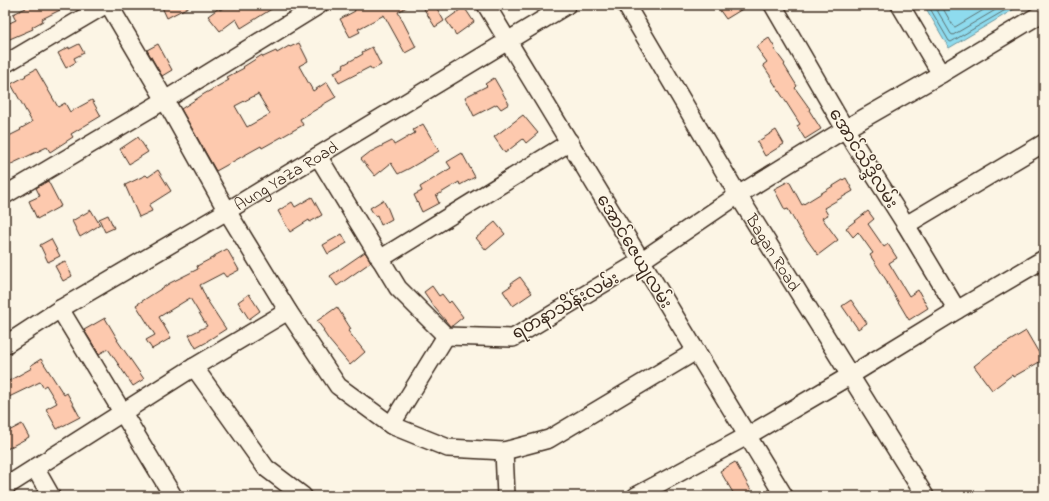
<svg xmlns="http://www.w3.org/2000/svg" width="1049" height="501" viewBox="0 0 1049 501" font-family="'Indie Flower','Noto Sans Myanmar',sans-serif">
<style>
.water{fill:#8edbee;stroke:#6d949b}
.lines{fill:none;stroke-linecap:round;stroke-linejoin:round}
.shore{stroke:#5c7171;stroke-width:1}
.building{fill:#fdc9ae;stroke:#3b2a1e;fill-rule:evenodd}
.minor-casing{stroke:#3b2a1e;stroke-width:20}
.minor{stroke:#fcf5e5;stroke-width:17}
.labels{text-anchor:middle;stroke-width:3;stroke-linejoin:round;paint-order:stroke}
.street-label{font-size:17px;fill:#3b2a1e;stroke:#fcf5e5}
</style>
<rect width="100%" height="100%" fill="#fcf5e5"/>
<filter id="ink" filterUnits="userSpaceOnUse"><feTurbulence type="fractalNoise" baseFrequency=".025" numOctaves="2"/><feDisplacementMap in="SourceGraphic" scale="8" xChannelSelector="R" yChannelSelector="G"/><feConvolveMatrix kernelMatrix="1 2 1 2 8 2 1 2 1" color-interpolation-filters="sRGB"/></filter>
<g filter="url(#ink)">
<path class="water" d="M 924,5 L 1021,5 L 949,48 Z"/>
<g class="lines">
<g class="shore">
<path d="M 928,5 L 949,41 L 951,42 L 1014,5"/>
<path d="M 934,5 L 951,34 L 953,35 L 1004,5"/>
<path d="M 941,5 L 953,26 L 955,27 L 992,5"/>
</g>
</g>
<g class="building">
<path d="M 24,5 L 70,5 L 42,19 L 43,21 L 32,27 L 33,29 L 5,41 L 5,25 L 16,20 L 13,14 L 26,8 Z"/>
<path d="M 161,5 L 192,5 L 167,18 Z"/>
<path d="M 228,5 L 278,5 L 241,28 L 236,19 L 220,31 L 208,16 L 219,8 L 220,10 Z"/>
<path d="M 360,5 L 410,5 L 398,12 L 416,47 L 405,53 L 384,15 L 358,29 L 360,32 L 350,37 L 340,19 L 355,11 L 354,8 Z"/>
<path d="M 430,5 L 435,5 L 444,21 L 435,27 L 424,9 Z"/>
<path d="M 716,5 L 749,5 L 726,19 Z"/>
<path d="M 464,7 L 474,22 L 456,35 L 446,20 Z"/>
<path d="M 769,38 L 775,48 L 774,49 L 785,64 L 784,65 L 797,86 L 795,88 L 810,109 L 809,110 L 821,129 L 805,139 L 797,126 L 800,124 L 772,80 L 773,80 L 763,65 L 767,62 L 756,47 Z"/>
<path d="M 299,43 L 308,61 L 299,66 L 313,91 L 327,82 L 336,97 L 322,105 L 322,106 L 300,119 L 303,125 L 262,148 L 261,146 L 216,171 L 181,109 L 204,94 L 229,80 L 227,77 L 244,68 L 243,67 L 262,55 L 263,57 L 276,51 L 277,53 L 289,46 L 290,47 ZM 258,94 L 270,114 L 247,127 L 235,106 Z"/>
<path d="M 79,44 L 84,53 L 74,58 L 76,62 L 66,68 L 58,53 L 69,47 L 69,49 Z"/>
<path d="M 158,44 L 172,70 L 162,76 L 147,50 Z"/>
<path d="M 372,47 L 381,65 L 372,70 L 370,67 L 339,83 L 334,72 L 344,67 L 343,65 L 363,54 L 362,52 Z"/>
<path d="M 36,69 L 58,107 L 65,103 L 70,112 L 92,100 L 101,116 L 71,134 L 73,137 L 50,152 L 47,147 L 5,167 L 5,138 L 21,130 L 20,129 L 32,122 L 11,84 L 26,76 L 25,75 Z"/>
<path d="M 494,78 L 509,104 L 501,109 L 497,104 L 474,116 L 465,97 L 487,86 L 485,84 Z"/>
<path d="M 523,115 L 538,133 L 526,143 L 523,139 L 505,153 L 494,137 Z"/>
<path d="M 423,124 L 439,151 L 410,168 L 398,174 L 391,163 L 375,176 L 361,159 L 370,152 L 392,141 L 394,145 L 415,133 L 413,130 Z"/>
<path d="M 776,130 L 784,144 L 765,156 L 757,142 Z"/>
<path d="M 138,137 L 148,152 L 129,164 L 120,149 Z"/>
<path d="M 462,153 L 475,177 L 460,185 L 459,182 L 436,196 L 439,203 L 422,212 L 414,195 L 422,191 L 420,187 L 451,168 L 447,162 Z"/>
<path d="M 158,170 L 171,191 L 149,205 L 152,211 L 139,217 L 125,185 L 146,175 L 148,177 Z"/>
<path d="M 846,178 L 853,191 L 824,208 L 828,215 L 822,218 L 838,240 L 818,255 L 798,227 L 788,209 L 785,210 L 774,189 L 789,181 L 802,205 Z"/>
<path d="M 48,181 L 61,206 L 37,219 L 29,201 L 40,196 L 36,188 Z"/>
<path d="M 312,197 L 322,215 L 310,222 L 309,220 L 290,232 L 278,211 L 292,202 L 295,207 Z"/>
<path d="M 383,200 L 388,209 L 392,219 L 381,225 L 377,215 L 375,216 L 370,208 Z"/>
<path d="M 91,210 L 100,225 L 80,237 L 72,221 Z"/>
<path d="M 868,211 L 874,219 L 868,224 L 884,247 L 888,244 L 897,258 L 889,263 L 909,296 L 918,290 L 928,308 L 909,320 L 887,283 L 888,283 L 870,255 L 873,253 L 858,232 L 853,237 L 846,228 Z"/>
<path d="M 108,215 L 114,228 L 105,232 L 99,219 Z"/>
<path d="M 495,222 L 505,234 L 486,250 L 476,238 Z"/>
<path d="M 342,234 L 347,243 L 328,254 L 323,245 Z"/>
<path d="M 51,239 L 60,256 L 48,262 L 40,245 Z"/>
<path d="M 227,249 L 239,270 L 226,277 L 223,273 L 200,285 L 207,300 L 226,329 L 207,341 L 207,342 L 196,348 L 189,335 L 207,326 L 190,298 L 159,317 L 171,338 L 152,349 L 146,340 L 155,335 L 136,305 L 170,283 L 198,269 L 197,266 L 214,257 L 214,256 Z"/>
<path d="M 365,252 L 371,262 L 337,286 L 330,276 Z"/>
<path d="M 65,261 L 72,276 L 63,281 L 55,266 Z"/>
<path d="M 520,277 L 532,293 L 513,306 L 503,291 L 512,285 L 511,283 Z"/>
<path d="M 432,286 L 439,296 L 442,294 L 449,303 L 451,301 L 463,317 L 452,326 L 450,326 L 435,308 L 424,292 Z"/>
<path d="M 249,294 L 260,311 L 249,319 L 238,302 Z"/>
<path d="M 851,300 L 867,323 L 858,329 L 842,306 Z"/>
<path d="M 337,307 L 351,329 L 348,331 L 365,352 L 350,365 L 329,340 L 323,331 L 324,330 L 317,321 Z"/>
<path d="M 105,318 L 118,340 L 117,340 L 144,379 L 133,386 L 108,349 L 99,354 L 84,330 Z"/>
<path d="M 1026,331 L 1043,360 L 1013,377 L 1012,375 L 992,390 L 974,366 L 993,351 Z"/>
<path d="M 41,359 L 64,395 L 67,393 L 80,417 L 57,429 L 46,409 L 57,403 L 46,385 L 43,387 L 40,382 L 9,397 L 5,390 L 5,383 L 32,368 L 30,366 Z"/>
<path d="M 22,424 L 29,437 L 5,450 L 5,433 Z"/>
<path d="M 735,462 L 751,490 L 740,496 L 735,496 L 720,471 Z"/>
</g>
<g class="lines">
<g class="minor-casing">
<g id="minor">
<path d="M 109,5 L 165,100 L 227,211 L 288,311 L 338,386 L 391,425 L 448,448 L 504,451 L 549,439 L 696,351"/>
<path d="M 486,5 L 784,496"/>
<path id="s1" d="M 626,5 L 738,195 L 925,496"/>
<path d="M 773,5 L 845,129 L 906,225 L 957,310"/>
<path d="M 900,5 L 941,74"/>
<path d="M 5,64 L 105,5"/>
<path d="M 318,156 L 398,288 L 446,336 L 513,338 L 641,261 L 738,195 L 845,129 L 941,74 L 1044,12"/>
<path d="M 5,195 L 165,100 L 319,5"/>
<path d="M 906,225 L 1044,143"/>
<path d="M 380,259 L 570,142"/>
<path d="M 60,309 L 173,496"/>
<path id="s2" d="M 5,345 L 60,309 L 227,211 L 567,5"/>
<path d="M 194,367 L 266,468 L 303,496"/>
<path d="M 391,425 L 446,336"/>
<path d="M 504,451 L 506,496"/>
<path d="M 35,468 L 51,496"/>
<path d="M 5,487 L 194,367 L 288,311"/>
<path d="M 636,496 L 747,436 L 851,375 L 957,310 L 1044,259"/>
</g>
</g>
<use href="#minor" class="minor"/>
</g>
</g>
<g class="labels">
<g class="street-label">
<text transform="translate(864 158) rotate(58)" y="6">အောင်သိဒ္ဒိလမ်း</text>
<text dy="6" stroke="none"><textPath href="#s2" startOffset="328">Aung YaZa Road</textPath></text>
<text transform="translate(635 251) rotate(59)" y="6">အောင်ဇေယျလမ်း</text>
<text dy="6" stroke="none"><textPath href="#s1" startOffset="288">Bagan Road</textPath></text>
<text transform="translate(565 305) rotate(-29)" y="6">ရတနာသိန်းလမ်း</text>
</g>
</g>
<rect width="1049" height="501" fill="none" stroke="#fcf5e5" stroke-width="20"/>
<rect x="10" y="10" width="1029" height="481" fill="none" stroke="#3b2a1e" stroke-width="1.5" filter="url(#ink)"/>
</svg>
